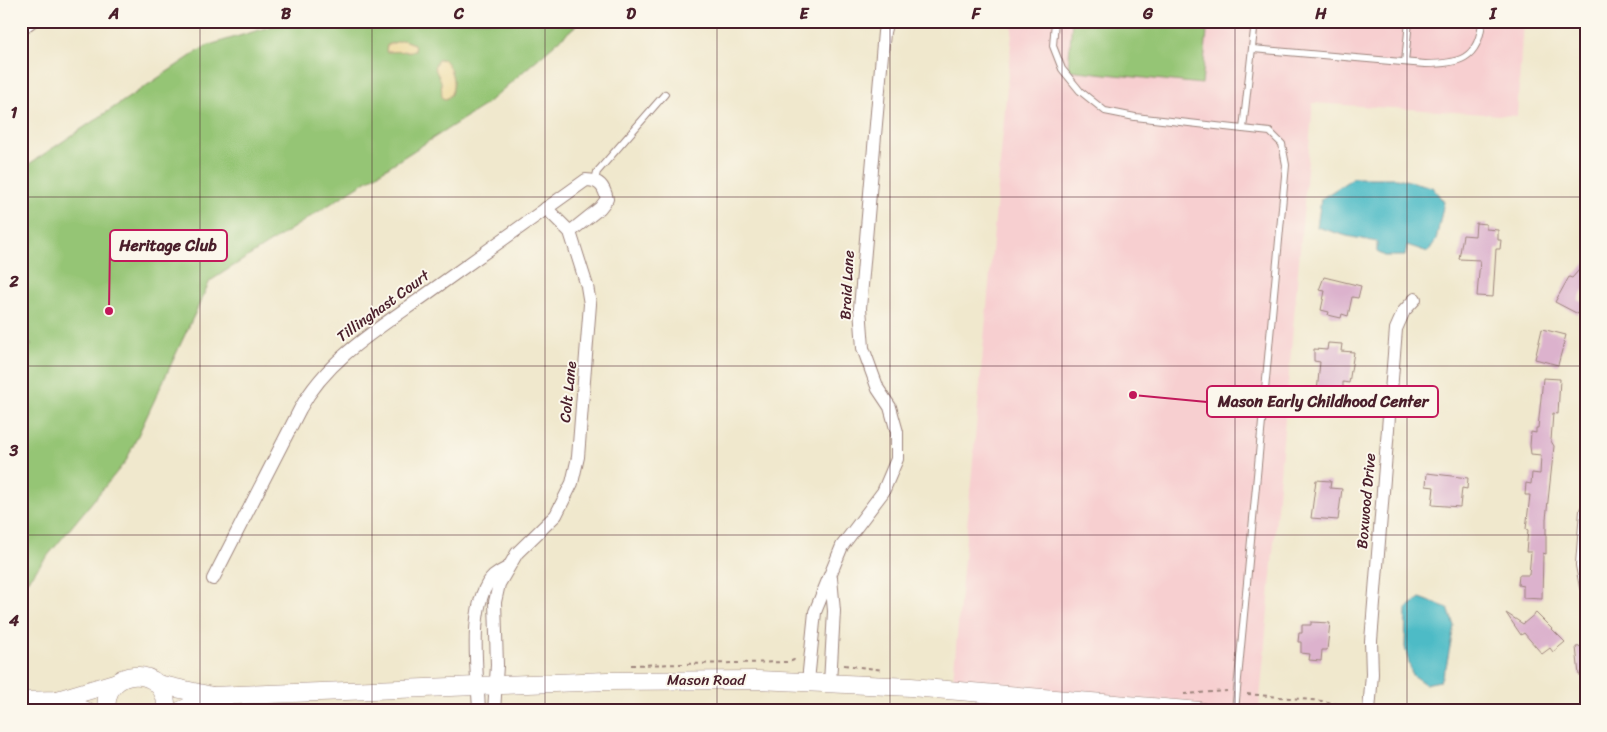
<svg xmlns="http://www.w3.org/2000/svg" width="1607" height="732" viewBox="0 0 1607 732" font-family="Sriracha,sans-serif">
<style>
.built{fill:#f7cfd0}
.green{fill:#95c574;stroke:#707250}
.sand{fill:#eeda9e;stroke:#9c7c64}
.water{fill:#4dbbc6;stroke:#4c6d78}
.building{fill:#dcb2cd}
.lines{fill:none;stroke-linecap:round;stroke-linejoin:round}
.lane-casing{stroke:#9d847c;stroke-width:8}
.street-casing{stroke:#9d847c;stroke-width:14}
.secondary-casing{stroke:#9d847c;stroke-width:19}
.path{stroke:#9d847c;stroke-width:2;stroke-dasharray:4 4;stroke-linecap:butt}
.lane{stroke:#fff;stroke-width:6}
.street{stroke:#fff;stroke-width:12}
.secondary{stroke:#fff;stroke-width:18}
.grid{fill:none;stroke:#4a1f2b;stroke-width:1;stroke-opacity:0.55}
.labels{text-anchor:middle;stroke-width:4;stroke-linejoin:round;paint-order:stroke}
.street-label{font-size:15px;fill:#4a1f2b;stroke:#fbf7ec}
.leader{fill:none;stroke:#c2185b;stroke-width:2}
.callout-dot{fill:#c2185b;stroke:#fbf7ec;stroke-width:2}
.callout{fill:#fbf7ec;stroke:#c2185b;stroke-width:2}
.callout-label{font-size:16px;text-anchor:middle;font-weight:bold;fill:#4a1f2b}
.neatline{fill:none;stroke:#4a1f2b;stroke-width:2}
.grid-label{font-size:16px;text-anchor:middle;font-weight:bold;fill:#4a1f2b}
</style>
<rect width="100%" height="100%" fill="#fbf7ec"/>
<filter id="ink" filterUnits="userSpaceOnUse"><feTurbulence type="fractalNoise" baseFrequency=".02" numOctaves="2"/><feDisplacementMap in="SourceGraphic" scale="10" xChannelSelector="R" yChannelSelector="G"/><feConvolveMatrix kernelMatrix="1 2 1 2 8 2 1 2 1" color-interpolation-filters="sRGB"/></filter>
<filter id="wash" filterUnits="userSpaceOnUse"><feTurbulence type="fractalNoise" baseFrequency=".0096" numOctaves="4" result="noise"/><feDisplacementMap in="SourceGraphic" scale="20" xChannelSelector="R" yChannelSelector="G"/><feGaussianBlur stdDeviation="1.12" result="paint"/><feColorMatrix in="noise" values="0 0 0 0 0 0 0 0 0 0 0 0 0 0 0 0 0 1.4 0 .05"/><feComposite in="paint" operator="in"/></filter>
<g filter="url(#wash)">
<rect width="100%" height="100%" fill="#f0e8cd"/>
<path class="built" d="M 1013,21 L 1523,21 L 1517,116 L 1313,103 L 1259,711 L 1200,711 L 952,691 Z"/>
<g class="green">
<path d="M 289,21 L 581,21 L 485,105 L 210,281 L 126,461 L 21,588 L 21,352 L 32,345 L 21,341 L 21,192 L 29,164 L 206,46 Z"/>
<path d="M 1072,21 L 1208,21 L 1202,84 L 1068,70 Z"/>
</g>
<g class="sand">
<path d="M 403,40 L 414,44 L 415,51 L 386,52 L 387,45 Z"/>
<path d="M 443,59 C 452,67 459,91 446,99 L 442,98 L 441,81 L 434,67 L 438,60 Z"/>
</g>
<g class="water">
<path d="M 1353,178 L 1397,178 L 1432,187 L 1444,202 L 1436,240 L 1428,252 L 1407,245 L 1405,256 L 1385,256 L 1377,252 L 1377,242 L 1347,236 L 1317,227 L 1321,199 Z"/>
<path d="M 1420,598 L 1448,608 L 1454,626 L 1446,667 L 1440,681 L 1425,684 L 1412,675 L 1405,647 L 1406,609 Z"/>
</g>
<g id="blocks">
<g class="building">
<path d="M 1476,223 L 1486,224 L 1486,229 L 1498,230 L 1498,240 L 1501,240 L 1500,249 L 1496,249 L 1493,297 L 1477,296 L 1480,260 L 1459,259 L 1463,235 L 1475,236 Z"/>
<path d="M 1586,262 L 1586,286 L 1578,300 L 1584,303 L 1578,314 L 1555,302 L 1569,277 L 1572,278 Z"/>
<path d="M 1324,277 L 1361,286 L 1358,298 L 1352,297 L 1348,316 L 1342,314 L 1341,318 L 1328,315 L 1329,312 L 1321,310 L 1325,291 L 1319,290 Z"/>
<path d="M 1542,329 L 1566,335 L 1558,365 L 1535,359 Z"/>
<path d="M 1328,343 L 1342,344 L 1341,351 L 1354,352 L 1349,383 L 1343,382 L 1343,394 L 1317,392 L 1320,362 L 1314,361 L 1314,349 L 1327,350 Z"/>
<path d="M 1543,378 L 1560,379 L 1558,414 L 1553,413 L 1551,441 L 1554,446 L 1546,519 L 1546,554 L 1543,553 L 1542,599 L 1523,598 L 1523,586 L 1518,585 L 1519,575 L 1529,575 L 1531,552 L 1526,552 L 1528,530 L 1526,529 L 1530,495 L 1525,495 L 1526,483 L 1531,484 L 1532,473 L 1540,474 L 1541,455 L 1531,454 L 1530,446 L 1531,432 L 1536,433 L 1536,428 L 1538,428 Z"/>
<path d="M 1427,473 L 1468,478 L 1467,489 L 1462,488 L 1460,507 L 1432,505 L 1434,487 L 1426,486 Z"/>
<path d="M 1316,480 L 1331,481 L 1330,488 L 1342,489 L 1338,520 L 1311,518 Z"/>
<path d="M 1506,613 L 1523,624 L 1536,613 L 1565,642 L 1553,652 L 1550,648 L 1542,654 L 1524,633 L 1521,635 Z"/>
<path d="M 1311,622 L 1330,623 L 1327,650 L 1322,650 L 1321,661 L 1309,660 L 1310,654 L 1301,653 L 1301,642 L 1298,642 L 1299,633 L 1302,633 L 1302,625 L 1311,625 Z"/>
<path d="M 1586,646 L 1586,675 L 1579,675 L 1576,647 Z"/>
</g>
</g>
</g>
<g filter="url(#ink)">
<use href="#blocks" fill-opacity="0" stroke="#9d847c" stroke-width="1"/>
<g class="lines">
<g class="lane-casing">
<g id="lane">
<path d="M 1055,21 L 1053,46 L 1062,69 L 1080,91 L 1105,111 L 1135,117 L 1270,132 L 1282,144 L 1286,165 L 1235,711"/>
<path d="M 1253,49 L 1425,64 C 1458,64 1479,60 1482,21"/>
<path d="M 1405,62 L 1409,21"/>
<path d="M 1243,129 L 1255,21"/>
<path d="M 595,180 L 597,172 L 665,94"/>
</g>
</g>
<g class="street-casing">
<g id="street">
<path d="M 21,29 L 32,21"/>
<path d="M 1586,511 L 1582,565 L 1586,587"/>
<path d="M 213,579 L 300,409 C 329,356 383,326 431,291 C 483,254 534,217 586,180 C 599,180 604,186 607,199 L 600,208 L 570,232"/>
<path d="M 808,681 L 815,612 L 842,546 L 883,492 L 897,459 L 897,432 L 890,407 L 878,389 L 863,348 L 860,308 L 884,32 L 887,21"/>
<path d="M 830,683 L 834,611 L 831,578"/>
<path d="M 479,711 C 478,676 466,602 494,576 C 498,573 503,570 507,568"/>
<path d="M 494,711 L 497,665 L 495,602 L 499,584 L 517,553 L 556,515 L 572,483 L 578,457 L 590,304 L 587,286 L 570,232 L 546,208"/>
<path d="M 1369,711 L 1372,674 L 1371,641 L 1396,329 L 1404,311 L 1415,299"/>
</g>
</g>
<g class="secondary-casing">
<g id="secondary">
<path d="M 1586,21 L 1586,22"/>
<path d="M 158,684 L 212,696 L 607,681 L 758,680 L 911,687 L 1200,711"/>
<path d="M 57,700 L 86,711"/>
<path d="M 21,701 L 57,700 L 117,682"/>
<path d="M 107,711 C 100,666 170,662 166,711"/>
<path d="M 180,711 L 212,696"/>
</g>
</g>
<g class="path">
<path d="M 631,665 L 789,662 L 794,660 L 797,662"/>
<path d="M 844,665 L 883,670"/>
<path d="M 1184,694 L 1227,691"/>
<path d="M 1247,694 L 1322,701 L 1358,708"/>
<path d="M 1380,710 L 1389,711"/>
</g>
<use href="#lane" class="lane"/>
<use href="#street" class="street"/>
<use href="#secondary" class="secondary"/>
</g>
</g>
<path class="grid" d="M 200,21 L 200,711M 372,21 L 372,711M 545,21 L 545,711M 717,21 L 717,711M 890,21 L 890,711M 1062,21 L 1062,711M 1235,21 L 1235,711M 1407,21 L 1407,711M 21,197 L 1586,197M 21,366 L 1586,366M 21,535 L 1586,535"/>
<g class="labels">
<g class="street-label">
<text transform="translate(847 285) rotate(-87)" y="5">Braid Lane</text>
<text transform="translate(383 306) rotate(-36)" y="5">Tillinghast Court</text>
<text transform="translate(568 392) rotate(-84)" y="5">Colt Lane</text>
<text transform="translate(1366 501) rotate(-85)" y="5">Boxwood Drive</text>
<text x="706" y="685">Mason Road</text>
</g>
</g>
<path class="leader" d="M109 311L110 245M1133 395L1207 402"/>
<g class="callout-dot">
<circle cx="109" cy="311" r="5"/>
<circle cx="1133" cy="395" r="5"/>
</g>
<g class="callout">
<rect x="110" y="230" width="117" height="31" rx="5"/>
<rect x="1207" y="386" width="231" height="31" rx="5"/>
</g>
<g class="callout-label">
<text x="168" y="251">Heritage Club</text>
<text x="1323" y="407">Mason Early Childhood Center</text>
</g>
<rect width="1607" height="732" fill="none" stroke="#fbf7ec" stroke-width="55"/>
<rect x="28" y="28" width="1552" height="676" class="neatline"/>
<g class="grid-label">
<text x="114" y="19">A</text>
<text x="286" y="19">B</text>
<text x="459" y="19">C</text>
<text x="631" y="19">D</text>
<text x="804" y="19">E</text>
<text x="976" y="19">F</text>
<text x="1148" y="19">G</text>
<text x="1321" y="19">H</text>
<text x="1493" y="19">I</text>
<text x="14" y="118">1</text>
<text x="14" y="287">2</text>
<text x="14" y="456">3</text>
<text x="14" y="626">4</text>
</g>
</svg>
